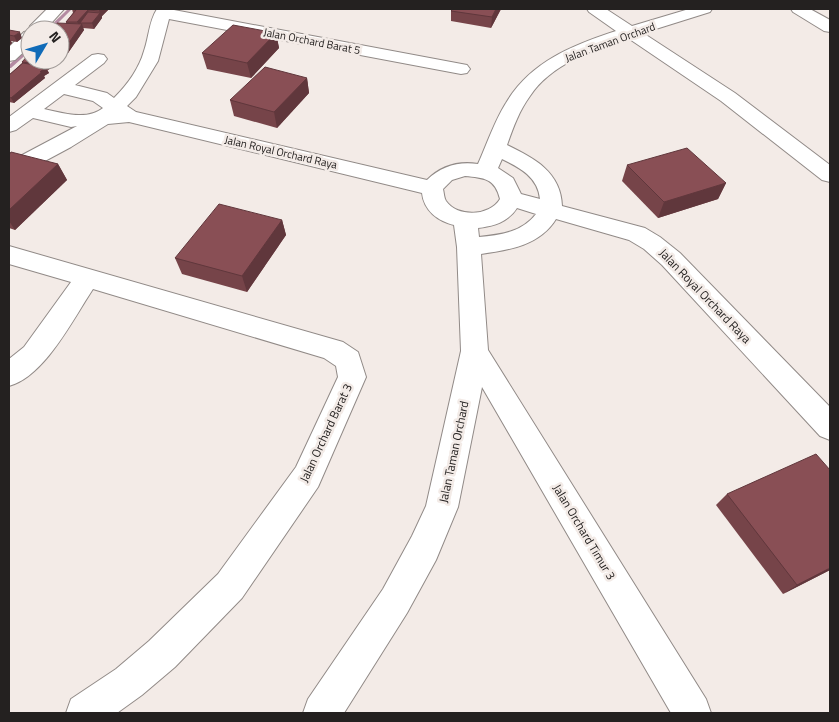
<svg xmlns="http://www.w3.org/2000/svg" width="839" height="722" viewBox="0 0 839 722" font-family="'Titillium Web',sans-serif">
<style>
.lines{fill:none;stroke-linecap:round;stroke-linejoin:round}
.stream{fill:#b48ba2;fill-rule:evenodd}
.street-casing{stroke:#918a87;stroke-width:2}
.street{fill:#fff;fill-rule:evenodd}
.wall{fill:#764449}
.shaded-wall{fill:#60373c}
.building{fill:#894f55;stroke:#60373c}
.labels{text-anchor:middle;stroke-width:5;stroke-linejoin:round;paint-order:stroke}
.far-street-label{font-size:11px;fill:#242120;stroke:#f3ebe7}
.street-label{font-size:12px;fill:#242120;stroke:#f3ebe7}
</style>
<rect width="100%" height="100%" fill="#f3ebe7"/>
<g class="lines">
<g class="stream">
<path d="M 68,9 L 72,9 L 51,30 L 46,30 Z"/>
<path d="M 28,47 L 30,47 L 30,51 L 11,68 L 9,68 L 9,65 Z"/>
</g>
<g class="street-casing">
<g id="street">
<path d="M 47,9 L 64,9 L 45,30 L 30,30 L 30,46 L 15,60 L 9,61 L 9,47 L 24,32 L 28,31 L 30,26 Z"/>
<path d="M 157,9 L 175,9 L 174,10 L 467,65 L 470,69 L 467,73 L 461,74 L 169,19 L 158,61 L 136,97 L 127,106 L 136,112 L 427,180 C 441,166 459,161 478,164 C 487,144 494,122 506,103 C 530,62 573,45 616,31 L 589,12 L 587,9 L 606,9 L 632,26 L 689,9 L 712,9 L 710,12 L 643,33 L 735,93 L 830,165 L 830,182 L 822,180 L 721,101 L 628,38 C 593,50 551,64 530,96 C 519,111 513,128 507,145 C 534,158 561,172 562,206 L 645,228 L 660,237 L 680,253 L 830,407 L 830,440 L 820,436 L 662,265 L 644,249 L 629,240 L 556,219 C 540,245 510,250 481,254 L 488,350 L 706,699 L 711,713 L 671,713 L 482,387 L 458,507 L 436,560 L 407,613 L 344,713 L 303,713 L 308,699 L 383,589 L 412,536 L 426,506 L 461,351 L 457,247 L 454,225 C 438,221 424,211 422,193 L 129,122 L 108,124 L 71,147 L 17,176 L 9,178 L 9,162 L 77,126 L 71,127 L 33,118 L 16,130 L 9,132 L 9,117 L 92,55 L 98,54 L 104,55 L 107,59 L 104,63 L 75,85 L 107,93 L 114,98 C 127,85 139,69 144,51 C 149,37 149,21 157,9 ZM 64,94 L 93,101 L 103,108 C 87,121 63,113 44,109 ZM 502,159 C 520,168 538,177 540,199 L 521,194 L 513,178 L 498,168 ZM 465,176 C 484,178 495,178 500,199 C 490,216 458,218 446,201 C 444,198 444,193 443,189 L 452,180 ZM 517,208 L 536,214 C 522,232 501,235 479,237 L 478,228 C 494,226 508,222 517,208 Z"/>
<path d="M 791,9 L 810,9 L 830,20 L 830,32 L 824,31 L 793,12 Z"/>
<path d="M 9,246 L 343,342 L 358,352 L 366,377 L 318,487 L 242,598 L 175,667 L 142,695 L 117,713 L 66,713 L 71,699 L 116,669 L 149,641 L 218,574 L 296,467 L 338,377 L 336,366 L 324,358 L 93,289 C 73,319 45,376 9,386 L 9,359 L 24,347 L 71,282 L 9,264 Z"/>
</g>
</g>
<use href="#street" class="street"/>
</g>
<g class="wall">
<path d="M 72,9 L 109,9 L 102,16 L 102,18 L 94,29 L 83,28 L 84,30 L 68,53 L 60,52 L 60,30 L 66,23 L 66,22 L 73,13 Z"/>
<path d="M 453,9 L 501,9 L 491,28 L 451,21 L 451,11 Z"/>
<path d="M 9,31 L 22,38 L 17,42 L 11,41 L 12,43 L 9,46 Z"/>
<path d="M 276,33 L 279,48 L 251,78 L 207,69 L 202,53 Z"/>
<path d="M 30,60 L 55,60 L 51,64 L 52,67 L 48,70 L 47,70 L 49,73 L 44,76 L 45,78 L 14,103 L 9,102 L 9,75 L 22,63 L 22,62 Z"/>
<path d="M 307,78 L 309,93 L 277,128 L 234,116 L 230,100 Z"/>
<path d="M 9,155 L 58,164 L 67,180 L 15,230 L 9,228 Z"/>
<path d="M 627,165 L 726,183 L 718,199 L 658,218 L 622,181 Z"/>
<path d="M 282,220 L 286,235 L 247,292 L 182,274 L 175,258 Z"/>
<path d="M 727,494 L 830,570 L 783,594 L 716,505 Z"/>
</g>
<g class="shaded-wall">
<path d="M 101,9 L 109,9 L 102,16 L 102,18 L 94,29 L 92,23 L 100,13 L 99,11 Z"/>
<path d="M 496,9 L 501,9 L 491,28 L 492,17 Z"/>
<path d="M 88,10 L 90,16 L 80,23 L 81,25 L 82,24 L 84,30 L 68,53 L 66,47 L 80,27 L 77,22 Z"/>
<path d="M 20,32 L 22,38 L 17,42 L 14,36 Z"/>
<path d="M 276,33 L 279,48 L 251,78 L 247,63 Z"/>
<path d="M 9,38 L 12,43 L 9,46 Z"/>
<path d="M 47,60 L 55,60 L 51,64 L 52,67 L 48,70 L 46,65 Z"/>
<path d="M 46,67 L 49,73 L 44,76 L 45,78 L 14,103 L 11,98 Z"/>
<path d="M 307,78 L 309,93 L 277,128 L 274,112 Z"/>
<path d="M 58,164 L 67,180 L 15,230 L 9,221 L 9,210 Z"/>
<path d="M 726,183 L 718,199 L 658,218 L 664,202 Z"/>
<path d="M 282,220 L 286,235 L 247,292 L 242,276 Z"/>
<path d="M 830,568 L 830,570 L 783,594 L 797,585 Z"/>
</g>
<g class="building">
<path d="M 72,9 L 101,9 L 99,11 L 88,10 L 77,22 L 66,22 L 76,10 Z"/>
<path d="M 453,9 L 496,9 L 492,17 L 451,11 Z"/>
<path d="M 88,12 L 100,13 L 92,23 L 80,23 Z"/>
<path d="M 57,23 L 82,24 L 66,47 L 60,47 L 60,30 L 51,30 Z"/>
<path d="M 233,25 L 276,33 L 247,63 L 202,53 Z"/>
<path d="M 9,31 L 9,30 L 20,32 L 14,36 L 9,35 Z"/>
<path d="M 30,53 L 30,60 L 47,60 L 46,61 L 49,61 L 46,65 L 22,62 Z"/>
<path d="M 23,63 L 46,67 L 40,72 L 42,72 L 11,98 L 9,97 L 9,75 Z"/>
<path d="M 265,67 L 307,78 L 274,112 L 230,100 Z"/>
<path d="M 687,148 L 726,183 L 664,202 L 627,165 Z"/>
<path d="M 11,152 L 58,164 L 9,210 L 9,155 Z"/>
<path d="M 219,204 L 282,220 L 242,276 L 175,258 Z"/>
<path d="M 816,454 L 830,470 L 830,568 L 797,585 L 727,494 Z"/>
</g>
<g class="labels">
<g class="far-street-label">
<text transform="translate(312 41) rotate(11)" y="4">Jalan Orchard Barat 5</text>
<text transform="translate(610 42) rotate(-20)" y="4">Jalan Taman Orchard</text>
<text transform="translate(281 152) rotate(13)" y="4">Jalan Royal Orchard Raya</text>
</g>
<g class="street-label">
<text transform="translate(705 296) rotate(46)" y="4">Jalan Royal Orchard Raya</text>
<text transform="translate(326 433) rotate(-65)" y="4">Jalan Orchard Barat 3</text>
<text transform="translate(454 452) rotate(-78)" y="4">Jalan Taman Orchard</text>
<text transform="translate(584 532) rotate(59)" y="4">Jalan Orchard Timur 3</text>
</g>
</g>
<rect width="839" height="722" fill="none" stroke="#242120" stroke-width="20"/>
<g transform="translate(45 45) rotate(52)"><circle r="24" fill="#f3ebe7" stroke="#a09a97"/>
<path d="M0-4L9 19L0 12L-9 19Z" fill="#106bb8"/>
<text y="-8" font-size="14" font-weight="bold" text-anchor="middle" fill="#242120">N</text>
</g>
</svg>
